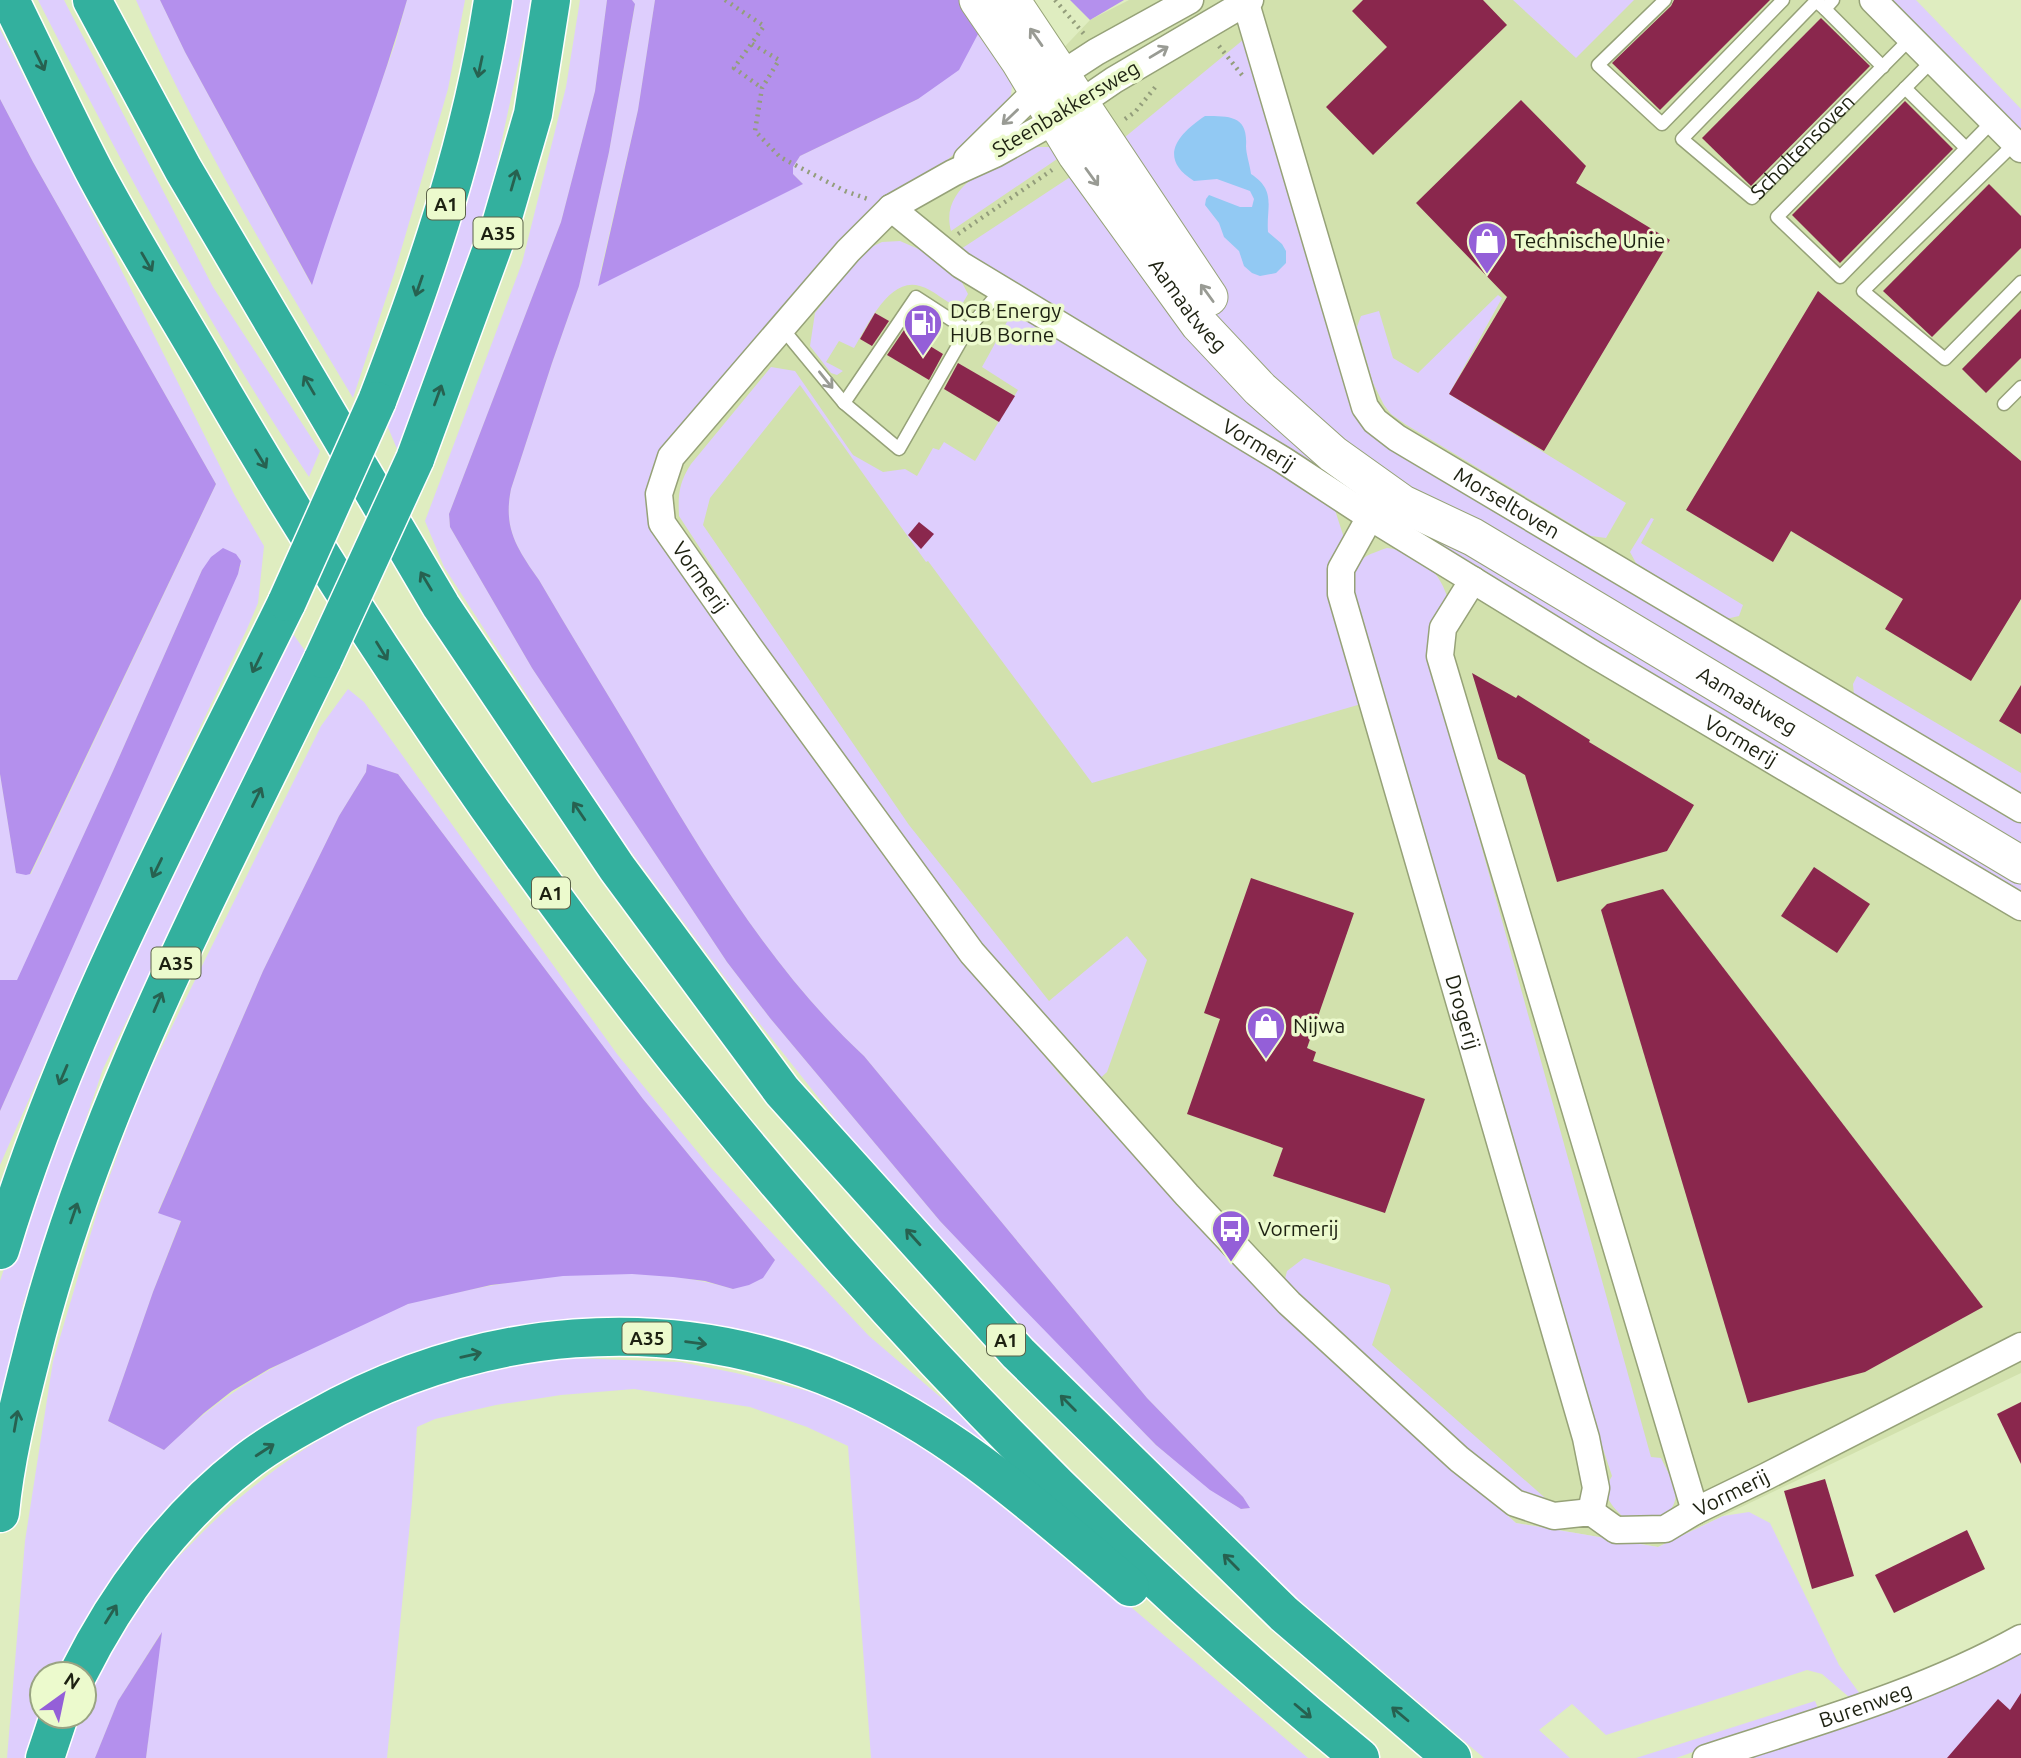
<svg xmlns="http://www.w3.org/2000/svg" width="2021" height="1758" viewBox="0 0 2021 1758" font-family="Ubuntu,sans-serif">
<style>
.built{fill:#d2e1ad}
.green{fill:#decefd;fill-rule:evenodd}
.forest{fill:#b490ed}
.water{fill:#92c9f3}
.building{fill:#8a274d}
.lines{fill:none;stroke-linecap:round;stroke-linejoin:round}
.lane-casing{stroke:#96a278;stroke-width:15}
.street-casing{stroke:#96a278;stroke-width:29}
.secondary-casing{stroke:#96a278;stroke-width:39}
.highway-casing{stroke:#fff;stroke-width:41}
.path{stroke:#939d7b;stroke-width:4.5;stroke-dasharray:2 5;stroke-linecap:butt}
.lane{stroke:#fff;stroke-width:12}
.street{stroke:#fff;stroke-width:26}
.secondary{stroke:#fff;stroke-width:37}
.highway{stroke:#33b09e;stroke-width:38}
.highway-bridge-casing{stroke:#fff;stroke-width:41;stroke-linecap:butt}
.highway-bridge{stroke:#33b09e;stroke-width:38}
.oneway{stroke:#999b94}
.oneway2{stroke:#276150}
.labels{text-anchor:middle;stroke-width:7;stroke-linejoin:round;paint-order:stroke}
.shield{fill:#ecfacd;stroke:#5b6249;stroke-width:2}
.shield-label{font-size:19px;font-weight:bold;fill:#1d2111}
.street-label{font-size:21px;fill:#1d2111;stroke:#ecfacd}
.poi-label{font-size:21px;fill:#1d2111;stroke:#ecfacd;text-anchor:start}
</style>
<rect width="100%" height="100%" fill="#dfedc0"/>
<path class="built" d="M 1129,0 L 1900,0 L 2021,120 L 2021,1373 L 1658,1547 L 1516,1523 L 1359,1385 L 1223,1254 L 1060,1075 L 917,900 L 770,698 L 650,487 L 857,225 L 998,117 L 1090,20 Z"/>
<g class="green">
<path d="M 38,0 L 64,0 L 213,287 L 320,451 L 309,477 C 208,325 121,163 38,0 Z"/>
<path d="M 136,0 L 160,0 L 185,52 L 311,284 L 332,218 L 395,44 L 407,0 L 465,0 L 448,89 L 395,271 L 353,398 C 275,268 197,139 136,0 Z"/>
<path d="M 499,0 L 532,0 L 489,200 L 400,456 L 384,418 Z"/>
<path d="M 580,0 L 607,0 L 595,91 L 561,222 L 449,514 L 450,527 L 532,668 L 727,962 L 770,1018 L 940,1221 L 1156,1445 L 1211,1490 L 1241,1509 L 1249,1508 L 1243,1497 L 1147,1398 L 864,1056 C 768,967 698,847 632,735 C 601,683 569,632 539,580 C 517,548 503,529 511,489 L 552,363 L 579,286 L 609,152 L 635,5 L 632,0 L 655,0 L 638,110 L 600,274 L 802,183 L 793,174 L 793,167 L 800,156 L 918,99 L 982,26 L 1013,77 L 1011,95 L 998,117 L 946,161 L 892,196 L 650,487 L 770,698 L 917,900 L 1060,1075 L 1223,1254 L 1359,1385 L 1516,1523 L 1658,1547 L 1723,1516 L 1749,1512 L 1770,1523 L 1839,1665 L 1860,1694 L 1849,1697 L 1822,1674 L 1807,1670 L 1606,1735 L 1572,1704 L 1539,1730 L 1570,1758 L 1484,1758 L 1209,1523 L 1108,1421 L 949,1251 L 856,1145 L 752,1014 L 611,825 L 444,567 L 425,521 L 522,263 L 566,87 Z"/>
<path d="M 1513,0 L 1634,0 L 1576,58 Z"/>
<path d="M 1885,0 L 1916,0 L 2021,109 L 2021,135 Z"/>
<path d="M 0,29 L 235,496 L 264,546 L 258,603 L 247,629 L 114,907 L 0,1165 L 0,1111 L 241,565 L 202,570 L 113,771 L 17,981 L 0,980 L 0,774 L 16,872 L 31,874 L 216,484 L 33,162 L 0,99 Z"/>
<path d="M 1249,35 L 1355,406 L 2021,822 L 2021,896 L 1329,480 L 1282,444 L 961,249 L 1102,156 Z"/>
<path d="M 1035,147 L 1051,147 L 1063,155 L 951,231 C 938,183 1001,161 1035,147 Z"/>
<path d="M 900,241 L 923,251 L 957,273 L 968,294 L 961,306 L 958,307 C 945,302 934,290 920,286 C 889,276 867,327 854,348 L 839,341 L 826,362 L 843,371 L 837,375 L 831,373 L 810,346 L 815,313 L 865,250 L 882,242 Z"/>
<path d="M 1498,295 L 1502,298 L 1449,394 L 1626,503 L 1606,538 L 1591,536 L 1405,424 L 1391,414 L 1384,405 L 1373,383 L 1357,327 L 1361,316 L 1379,311 L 1393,358 L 1418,373 Z"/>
<path d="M 1008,320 L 1034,321 L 1238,445 L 1335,510 L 1345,541 L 1361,704 L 1092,783 L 928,561 L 926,562 L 800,385 L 710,498 L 703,525 L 909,825 L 1049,1001 L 1127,936 L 1147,960 L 1107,1072 L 1096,1082 L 1019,995 L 796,695 L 679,516 C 678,493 679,483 691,464 L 771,367 L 795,371 L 853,455 L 883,472 L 905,469 L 917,476 L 933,448 L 939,450 L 944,442 L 975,461 L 1018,390 L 982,367 Z"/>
<path d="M 1651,518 L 1654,519 L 1641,543 L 1743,605 L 1739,616 L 1726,619 L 1636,563 L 1630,552 Z"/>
<path d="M 1387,548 C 1415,551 1438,568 1447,596 L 1438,618 L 1429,658 L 1651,1457 L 1661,1458 C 1671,1480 1686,1496 1665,1516 L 1623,1517 C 1609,1503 1601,1494 1612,1476 L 1584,1391 L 1348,587 C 1356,560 1360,557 1387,548 Z"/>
<path d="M 288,627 L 306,652 L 103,1069 L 23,1304 L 0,1428 L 0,1281 L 45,1145 Z"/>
<path d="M 1857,676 L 2021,773 L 2021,795 L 1854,695 L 1853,684 Z"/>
<path d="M 348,689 L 364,702 L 617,1054 L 710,1167 L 869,1336 L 945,1401 L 1084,1534 L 936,1421 L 619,1328 L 307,1408 L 61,1674 L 42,1674 L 42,1716 L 36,1758 L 7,1758 L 25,1541 L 53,1361 L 98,1209 L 140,1091 L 321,726 ZM 367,765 L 398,774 L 643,1099 L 775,1260 L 733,1289 C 644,1262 544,1273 455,1293 C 439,1297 423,1299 408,1304 C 385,1311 362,1324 340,1334 C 273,1365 217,1397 164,1450 L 108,1421 L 153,1292 L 181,1220 L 158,1212 L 263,971 L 339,816 L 366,772 Z"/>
<path d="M 1304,1258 L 1389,1285 L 1391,1290 L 1372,1345 L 1553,1505 L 1540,1506 L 1484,1465 L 1289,1284 L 1285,1279 L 1287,1271 Z"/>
<path d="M 573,1358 L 680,1362 L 736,1373 L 831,1397 L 873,1415 L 933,1451 L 1064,1550 L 1308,1758 L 871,1758 L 848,1446 L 807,1427 L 750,1407 L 634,1389 L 561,1395 L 496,1405 L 435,1419 L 417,1427 L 412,1502 L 387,1758 L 146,1758 L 161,1633 L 118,1701 L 95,1758 L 62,1758 L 77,1716 L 84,1716 L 86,1693 C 112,1653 136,1610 165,1573 C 173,1561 184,1552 194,1541 C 266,1466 366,1401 468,1374 C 502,1365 538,1361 573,1358 Z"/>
<path d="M 2021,1644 L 2021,1758 L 1740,1758 Z"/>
<path d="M 1815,1701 L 1818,1708 L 1676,1758 L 1636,1758 Z"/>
</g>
<g class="forest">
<path d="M 160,0 L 407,0 C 380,97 341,189 312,285 L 185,52 Z"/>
<path d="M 607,0 L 632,0 L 635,4 L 609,152 L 579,286 L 552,363 L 511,489 C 503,529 517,548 539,580 C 569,632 601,683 632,735 C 698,847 768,967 864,1056 L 1147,1398 L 1243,1497 L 1250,1508 L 1241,1509 L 1210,1490 L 1156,1445 L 1016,1301 L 940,1221 L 770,1018 L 727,962 L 532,668 L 450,527 L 449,514 L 561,222 L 595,91 Z"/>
<path d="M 655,0 L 996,0 L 959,70 L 918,99 L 800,156 L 793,167 L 793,174 L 803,184 L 598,286 L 638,110 Z"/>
<path d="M 1070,0 L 1124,0 L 1090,20 Z"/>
<path d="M 0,99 L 33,162 L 216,484 L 30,874 L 26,875 L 16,873 L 0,774 Z"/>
<path d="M 223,548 L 236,554 L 241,561 L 238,574 L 0,1111 L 0,980 L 17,980 L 113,771 L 202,570 L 211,557 Z"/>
<path d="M 367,764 L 398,774 L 643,1099 L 775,1260 L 763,1278 L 749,1285 L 733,1289 L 705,1281 L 673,1277 L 632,1274 L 563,1276 L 491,1285 L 408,1304 L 269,1369 L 232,1391 L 204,1413 L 164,1450 L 108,1421 L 153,1292 L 181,1221 L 158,1213 L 263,971 L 339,816 L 366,772 Z"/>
<path d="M 162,1632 L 146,1758 L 95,1758 L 118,1701 Z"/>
</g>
<path class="water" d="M 1205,116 C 1231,116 1248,116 1246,146 C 1246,154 1250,165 1251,174 C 1277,191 1266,207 1268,232 L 1282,244 L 1286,251 L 1286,263 L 1276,273 L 1260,276 L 1252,273 L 1244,266 L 1239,251 L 1224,237 L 1219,223 L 1205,205 L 1206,199 L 1209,195 L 1240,207 L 1252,207 L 1254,199 L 1250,191 L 1217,179 L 1194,181 C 1157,158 1178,134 1205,116 Z"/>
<g class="building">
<path d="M 1363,0 L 1483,0 L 1507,25 L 1373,155 L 1326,107 L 1387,47 L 1352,11 Z"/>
<path d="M 1674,0 L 1770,0 L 1660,110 L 1612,63 L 1671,6 Z"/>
<path d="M 1821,18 L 1870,66 L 1751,186 L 1702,138 Z"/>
<path d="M 1521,100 L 1586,166 L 1576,183 L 1670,240 L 1544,451 L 1449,394 L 1507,297 L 1416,203 Z"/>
<path d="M 1905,101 L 1953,149 L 1840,263 L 1792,215 Z"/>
<path d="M 1989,184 L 2021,216 L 2021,248 L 1932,337 L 1883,291 Z"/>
<path d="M 1818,291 L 2021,461 L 2021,599 L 1971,681 L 1885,629 L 1903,599 L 1791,531 L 1773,562 L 1686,510 Z"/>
<path d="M 2021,309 L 2021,358 L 1986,393 L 1962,369 Z"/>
<path d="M 875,313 L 889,321 L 872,346 L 860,339 Z"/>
<path d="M 904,330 L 943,354 L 929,380 L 887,355 Z"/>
<path d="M 958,363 L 1015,396 L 999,422 L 944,389 Z"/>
<path d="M 919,522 L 934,534 L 921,549 L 908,535 Z"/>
<path d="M 1472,673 L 1516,698 L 1518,695 L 1590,740 L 1589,742 L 1694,805 L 1667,851 L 1557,882 L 1525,775 L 1498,759 Z"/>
<path d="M 2021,685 L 2021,734 L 1999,721 Z"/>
<path d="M 1814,867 L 1870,904 L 1837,953 L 1781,916 Z"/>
<path d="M 1251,878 L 1354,913 L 1307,1048 L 1316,1052 L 1313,1061 L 1425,1099 L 1385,1213 L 1273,1176 L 1283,1148 L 1187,1114 L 1220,1019 L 1204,1013 Z"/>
<path d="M 1663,889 L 1983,1307 L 1865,1372 L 1748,1403 L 1601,910 L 1607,904 Z"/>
<path d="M 2021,1402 L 2021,1464 L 1997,1414 Z"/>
<path d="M 1825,1479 L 1854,1576 L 1812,1589 L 1784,1491 Z"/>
<path d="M 1967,1530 L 1985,1569 L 1894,1613 L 1875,1575 Z"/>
<path d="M 2021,1693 L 2021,1758 L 1947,1758 L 1998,1699 L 2010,1710 Z"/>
</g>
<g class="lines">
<g class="lane-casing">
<g id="lane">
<path d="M 1665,0 L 1598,65 L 1662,124 L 1783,0"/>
<path id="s1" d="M 1833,0 L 1825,9 L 1816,1 L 1682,139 L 1752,198 L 1911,38"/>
<path d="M 1825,9 L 1883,67"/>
<path d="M 1933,60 L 1777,217 L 1840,277 L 1993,121"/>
<path d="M 1905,88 L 1966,148"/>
<path d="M 2015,143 L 1863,291 L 1945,359 L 2021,282"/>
<path d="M 782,328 L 844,403 L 899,449 L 967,330 L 1002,289"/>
<path d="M 844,403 L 916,297 L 967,330"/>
<path d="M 2004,404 L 2021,387"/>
</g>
</g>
<g class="street-casing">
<g id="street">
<path id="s2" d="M 1245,0 L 1365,407 L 1375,421 L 1397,438 L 2021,809"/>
<path id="s3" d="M 1250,0 L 1114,80 L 1054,121 L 995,154 L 953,173 L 891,208 L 848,251 L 671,457 L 659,494 L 662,523 L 749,647 L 972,953 L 1187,1195 L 1289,1303 L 1459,1459 L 1515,1503 L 1554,1516 L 1591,1512 L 1616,1530 L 1665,1529 L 1695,1511 L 1765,1477 L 2021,1346"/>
<path d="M 1873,0 L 2021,149"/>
<path d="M 967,159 L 1036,91 L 1096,52 L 1190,0"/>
<path id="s4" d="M 891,208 L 961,265 L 1283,460 L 1370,517 L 1593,654 L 2021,907"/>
<path id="s5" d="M 1370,517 L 1341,569 L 1341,594 L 1586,1438 L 1596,1488 L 1591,1512"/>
<path d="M 1473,580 L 1443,628 L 1440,656 L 1695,1511"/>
<path id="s6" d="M 1706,1758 C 1813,1723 1922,1693 2021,1638"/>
</g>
</g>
<g class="secondary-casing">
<g id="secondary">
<path id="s7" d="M 978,0 L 1019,60 L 1076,154 L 1199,324 L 1260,389 L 1333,454 L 1403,504 L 1473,537 L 2021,865"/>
<path d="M 1011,0 L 1209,297"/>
</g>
</g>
<g class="highway-casing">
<g id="highway">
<path d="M 10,0 C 38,57 65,115 94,171 C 129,237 169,301 207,366 C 509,888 891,1375 1360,1758"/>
<path d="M 92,0 L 183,169 L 441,606 L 617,868 L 782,1091 L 1018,1353 L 1284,1614 L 1452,1758"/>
<path d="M 377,401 C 427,271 472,138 493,0"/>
<path d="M 415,459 L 501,224 L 533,114 L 551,0"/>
<path d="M 0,1250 C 68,1024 183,814 287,602"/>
<path d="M 0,1513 C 5,1460 18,1408 31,1357 C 91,1111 214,886 323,659"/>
<path d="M 78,1674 C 118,1594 174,1518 245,1463 C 266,1446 291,1432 315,1419 C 478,1327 668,1308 843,1383 C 953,1430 1040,1511 1130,1587"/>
<path d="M 45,1758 L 59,1716"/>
</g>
</g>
<g class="path">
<path d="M 725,0 L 764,26 L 734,68 L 762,88"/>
<path d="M 1055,0 L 1084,34"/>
<path d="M 752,44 L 779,60 L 762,88 L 755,131 L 780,157 L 845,191 L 868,199"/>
<path d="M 1219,46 L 1242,75"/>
<path d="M 1125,119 L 1135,112 L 1157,85"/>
<path d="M 958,234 L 1052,170"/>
</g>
<use href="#lane" class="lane"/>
<use href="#street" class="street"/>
<use href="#secondary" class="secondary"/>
<use href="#highway" class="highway"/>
<g class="highway-bridge-casing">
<g id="highway-bridge">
<path d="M 287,602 L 377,401"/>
<path d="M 323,659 L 415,459"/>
</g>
</g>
<use href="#highway-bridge" class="highway-bridge"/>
</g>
<defs><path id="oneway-shaft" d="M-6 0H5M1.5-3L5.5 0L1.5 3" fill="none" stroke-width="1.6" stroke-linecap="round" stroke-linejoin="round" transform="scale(1.75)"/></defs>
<g class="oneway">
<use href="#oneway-shaft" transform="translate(1036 37) rotate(-125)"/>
<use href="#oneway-shaft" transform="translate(1159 52) rotate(-31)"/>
<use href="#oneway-shaft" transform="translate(1010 117) rotate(136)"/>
<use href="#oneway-shaft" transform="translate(1092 177) rotate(54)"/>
<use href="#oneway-shaft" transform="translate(1207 293) rotate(-126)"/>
<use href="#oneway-shaft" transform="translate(826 380) rotate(51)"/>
</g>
<g class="oneway2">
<use href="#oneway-shaft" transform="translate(40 61) rotate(64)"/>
<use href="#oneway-shaft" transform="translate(480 67) rotate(102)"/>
<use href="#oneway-shaft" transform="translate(514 180) rotate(-74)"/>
<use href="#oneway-shaft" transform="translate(147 262) rotate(60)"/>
<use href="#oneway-shaft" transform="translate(419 286) rotate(109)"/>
<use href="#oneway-shaft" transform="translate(309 385) rotate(-120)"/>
<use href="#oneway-shaft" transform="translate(438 395) rotate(-70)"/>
<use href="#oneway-shaft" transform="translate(261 459) rotate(59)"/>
<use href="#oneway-shaft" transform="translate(426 581) rotate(-121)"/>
<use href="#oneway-shaft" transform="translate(382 651) rotate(58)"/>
<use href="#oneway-shaft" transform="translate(257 663) rotate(116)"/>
<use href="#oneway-shaft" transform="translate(257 797) rotate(-64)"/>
<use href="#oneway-shaft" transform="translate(579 811) rotate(-124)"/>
<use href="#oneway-shaft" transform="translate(157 868) rotate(116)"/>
<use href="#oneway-shaft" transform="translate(158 1002) rotate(-67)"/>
<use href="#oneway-shaft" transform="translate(63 1075) rotate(113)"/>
<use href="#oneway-shaft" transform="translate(74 1213) rotate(-71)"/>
<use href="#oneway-shaft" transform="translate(913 1237) rotate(-132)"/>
<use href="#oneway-shaft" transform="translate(696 1343) rotate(7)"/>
<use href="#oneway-shaft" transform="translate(471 1355) rotate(-13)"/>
<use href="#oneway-shaft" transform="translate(1068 1403) rotate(-135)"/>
<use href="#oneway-shaft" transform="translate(16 1421) rotate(-80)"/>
<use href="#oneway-shaft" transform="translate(265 1450) rotate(-33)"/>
<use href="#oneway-shaft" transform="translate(1231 1562) rotate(-135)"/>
<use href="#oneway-shaft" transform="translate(111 1614) rotate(-58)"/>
<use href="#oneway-shaft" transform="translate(1303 1711) rotate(40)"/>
<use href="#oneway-shaft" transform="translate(1400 1714) rotate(-140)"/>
</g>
<defs>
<g id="shop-pin" transform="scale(2.0125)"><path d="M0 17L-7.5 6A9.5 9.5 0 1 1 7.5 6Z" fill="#945fd8" stroke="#ecfacd"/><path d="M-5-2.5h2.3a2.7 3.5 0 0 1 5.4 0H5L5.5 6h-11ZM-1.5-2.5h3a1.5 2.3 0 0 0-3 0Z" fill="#fff"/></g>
<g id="fuel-pin" transform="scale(2.0125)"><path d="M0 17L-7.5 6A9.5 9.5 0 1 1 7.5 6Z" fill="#945fd8" stroke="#ecfacd"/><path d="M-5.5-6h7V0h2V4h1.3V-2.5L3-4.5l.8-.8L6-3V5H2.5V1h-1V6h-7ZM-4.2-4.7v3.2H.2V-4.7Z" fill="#fff"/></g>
<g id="bus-pin" transform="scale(2.0125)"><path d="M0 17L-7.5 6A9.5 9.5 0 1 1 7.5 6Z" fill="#945fd8" stroke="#ecfacd"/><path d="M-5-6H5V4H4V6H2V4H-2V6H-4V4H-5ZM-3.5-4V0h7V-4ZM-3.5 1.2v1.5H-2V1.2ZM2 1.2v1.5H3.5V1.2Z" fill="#fff"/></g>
</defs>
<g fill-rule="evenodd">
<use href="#shop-pin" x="1487" y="241"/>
<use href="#fuel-pin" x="923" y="323"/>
<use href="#shop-pin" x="1266" y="1026"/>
<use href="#bus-pin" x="1231" y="1229"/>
</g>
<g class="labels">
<g class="shield">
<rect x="427" y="188.5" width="38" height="31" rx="5"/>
<rect x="473.5" y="217.5" width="49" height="31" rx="5"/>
<rect x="532" y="877.5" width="38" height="31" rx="5"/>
<rect x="151.5" y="947.5" width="49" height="31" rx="5"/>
<rect x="622.5" y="1322.5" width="49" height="31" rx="5"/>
<rect x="987" y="1324.5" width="38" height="31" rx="5"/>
</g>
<g class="shield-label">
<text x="446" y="211">A1</text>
<text x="498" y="240">A35</text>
<text x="551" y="900">A1</text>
<text x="176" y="970">A35</text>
<text x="647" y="1345">A35</text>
<text x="1006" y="1347">A1</text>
</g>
<g class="street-label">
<text transform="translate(1066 109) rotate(-31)" y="7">Steenbakkersweg</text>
<text dy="7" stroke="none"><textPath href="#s1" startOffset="380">Scholtensoven</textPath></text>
<text dy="7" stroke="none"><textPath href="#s7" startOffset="371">Aamaatweg</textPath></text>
<text dy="7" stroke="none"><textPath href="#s4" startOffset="438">Vormerij</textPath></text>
<text dy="7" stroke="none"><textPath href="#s2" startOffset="597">Morseltoven</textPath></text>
<text dy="7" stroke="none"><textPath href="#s3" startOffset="882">Vormerij</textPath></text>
<text dy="7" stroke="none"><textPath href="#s7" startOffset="1062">Aamaatweg</textPath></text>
<text dy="7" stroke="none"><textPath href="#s4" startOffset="1004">Vormerij</textPath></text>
<text dy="7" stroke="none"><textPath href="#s5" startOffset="520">Drogerij</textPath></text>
<text dy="7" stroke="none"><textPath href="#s3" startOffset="2354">Vormerij</textPath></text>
<text dy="7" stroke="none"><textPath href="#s6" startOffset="168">Burenweg</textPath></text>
</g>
<g class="poi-label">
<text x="1514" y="248">Technische Unie</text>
<text x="950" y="318">DCB Energy<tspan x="950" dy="24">HUB Borne</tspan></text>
<text x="1293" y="1033">Nijwa</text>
<text x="1258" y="1236">Vormerij</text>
</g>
</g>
<g transform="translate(63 1695) rotate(33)"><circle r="33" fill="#ecfacd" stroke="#99a382" stroke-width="2"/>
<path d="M0-5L12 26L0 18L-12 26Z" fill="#945fd8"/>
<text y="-10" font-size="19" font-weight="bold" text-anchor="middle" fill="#1d2111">N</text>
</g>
</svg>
